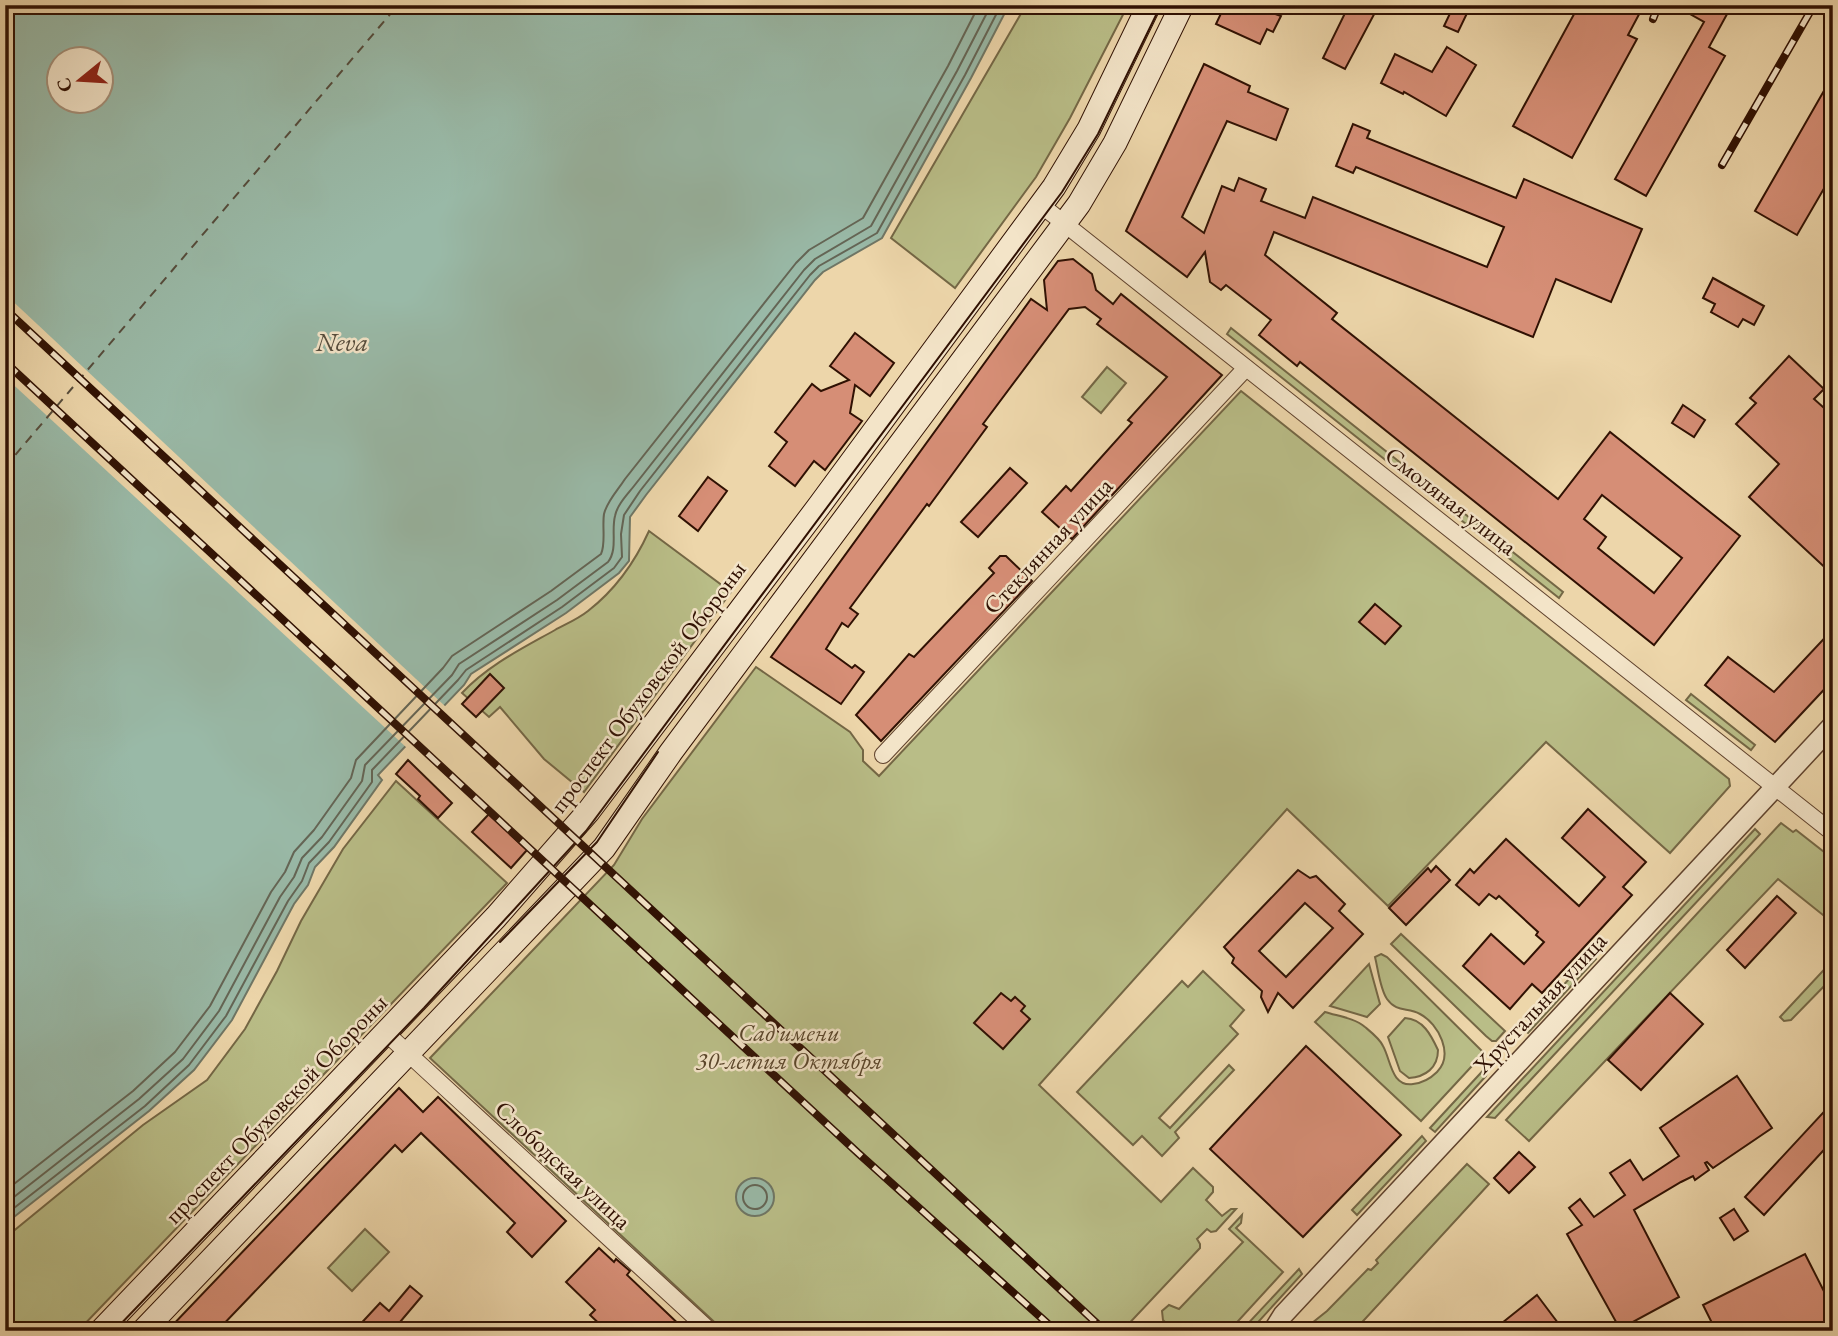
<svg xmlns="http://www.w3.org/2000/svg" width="1838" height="1336" viewBox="0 0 1838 1336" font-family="'EB Garamond',serif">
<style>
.green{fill:#b9bd87;stroke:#746745;stroke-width:2}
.water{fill:#99b9a7;stroke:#6f7665;stroke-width:2;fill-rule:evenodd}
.pier{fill:#edd6aa}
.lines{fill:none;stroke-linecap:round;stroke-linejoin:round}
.shore{stroke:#646555;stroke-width:2}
.ferry{stroke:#554c3c;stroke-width:2;stroke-dasharray:9 7;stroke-linecap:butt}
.building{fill:#d68e76;stroke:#301103;stroke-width:2;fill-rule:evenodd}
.minor-casing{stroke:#5f422d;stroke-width:18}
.tertiary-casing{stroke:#5f422d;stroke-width:22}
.secondary-casing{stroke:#301103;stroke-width:25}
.minor{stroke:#f3e4c8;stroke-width:16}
.tertiary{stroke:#f3e4c8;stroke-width:19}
.secondary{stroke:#f3e4c8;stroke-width:23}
.tram{stroke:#301103;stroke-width:2}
.rail-casing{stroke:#301103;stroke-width:8}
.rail{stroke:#f3e4c8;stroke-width:5;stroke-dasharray:16;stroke-linecap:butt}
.labels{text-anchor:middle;stroke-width:5;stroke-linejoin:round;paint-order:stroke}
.street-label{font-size:24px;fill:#301103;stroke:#f3e4c8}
.park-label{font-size:24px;font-style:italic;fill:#59452b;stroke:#f3e4c8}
.water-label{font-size:26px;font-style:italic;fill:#554c3c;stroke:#f3e4c8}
</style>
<rect width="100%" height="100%" fill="#edd6aa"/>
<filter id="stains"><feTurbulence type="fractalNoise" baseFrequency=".00286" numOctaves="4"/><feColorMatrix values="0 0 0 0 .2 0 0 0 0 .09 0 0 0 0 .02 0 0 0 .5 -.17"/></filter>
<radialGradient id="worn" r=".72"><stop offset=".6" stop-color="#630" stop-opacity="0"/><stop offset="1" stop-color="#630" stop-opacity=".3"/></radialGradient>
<g class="green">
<path d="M 1026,5 L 1128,5 L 1070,118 L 1036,177 L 955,288 L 891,238 Z"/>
<path d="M 1231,328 L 1563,592 L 1559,598 L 1227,334 Z"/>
<path d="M 1107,367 L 1126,383 L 1101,413 L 1082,397 Z"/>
<path d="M 1241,391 L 1729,779 L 1730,786 L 1670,853 L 1546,742 L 1388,906 L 1287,809 L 1039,1085 L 1161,1202 L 1193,1168 L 1213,1187 L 1213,1192 L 1206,1200 L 1222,1216 L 1231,1209 L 1236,1209 L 1216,1231 L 1211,1232 L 1207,1229 L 1197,1239 L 1200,1244 L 1200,1248 L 1122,1331 L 724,1331 L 430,1058 L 614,865 L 642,819 L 756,667 L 850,732 L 863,750 L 863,761 L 879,776 Z"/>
<path d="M 649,531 L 731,592 L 584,792 L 544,759 L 500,707 L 489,717 L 462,693 C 488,665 523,648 555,630 C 566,624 578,619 588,611 C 615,590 635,562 649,531 Z"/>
<path d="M 1691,694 L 1755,745 L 1751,750 L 1686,700 Z"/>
<path d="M 396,781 L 507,883 L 78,1331 L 5,1331 L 5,1238 L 143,1125 L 207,1080 L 245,1029 L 277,971 L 301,921 L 343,849 Z"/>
<path d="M 1781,823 L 1793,832 L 1796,830 L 1833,859 L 1833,923 L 1778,879 L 1529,1141 L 1506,1120 Z"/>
<path d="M 1755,829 L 1760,834 L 1495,1118 L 1487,1117 Z"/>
<path d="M 1401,934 L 1505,1031 L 1496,1041 L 1492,1041 L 1486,1036 L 1391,944 Z"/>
<path d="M 1381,954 L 1387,957 L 1484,1053 L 1421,1121 L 1315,1022 L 1325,1012 C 1337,1016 1355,1018 1365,1027 C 1371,1032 1380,1039 1383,1046 C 1391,1060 1391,1087 1413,1084 C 1422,1083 1430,1079 1437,1072 C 1454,1055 1439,1024 1420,1014 C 1407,1007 1397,1013 1387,999 C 1380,989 1378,969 1375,957 Z"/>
<path d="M 1592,954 L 1596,959 L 1528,1033 L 1523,1029 Z"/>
<path d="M 1833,960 L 1833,977 L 1791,1020 L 1784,1021 L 1780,1017 Z"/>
<path d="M 1369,964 L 1380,1004 L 1367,1017 L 1330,1006 Z"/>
<path d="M 1203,971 L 1244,1010 L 1230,1026 L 1238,1034 L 1159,1118 L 1170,1128 L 1229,1065 L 1234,1070 L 1175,1132 L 1179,1138 L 1162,1156 L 1142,1136 L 1133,1145 L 1077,1092 L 1182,981 L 1188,987 Z"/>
<path d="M 1405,1018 C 1423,1019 1431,1035 1438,1050 C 1438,1068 1425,1077 1409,1078 L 1400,1071 L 1388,1037 Z"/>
<path d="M 1489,1064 L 1486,1076 L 1435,1132 L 1430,1128 Z"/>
<path d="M 1422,1136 L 1426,1141 L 1357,1215 L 1352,1210 Z"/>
<path d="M 1467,1164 L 1489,1184 L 1354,1331 L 1302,1331 L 1327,1311 L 1368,1269 L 1371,1270 L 1378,1263 L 1376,1260 Z"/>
<path d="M 1242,1215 L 1241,1223 L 1236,1228 L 1283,1272 L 1229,1331 L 1174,1331 L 1163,1320 L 1162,1311 L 1169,1305 L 1179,1309 L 1243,1242 L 1229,1229 Z"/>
<path d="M 365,1229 L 389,1252 L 352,1291 L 328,1268 Z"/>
<path d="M 1299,1269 L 1302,1274 L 1250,1331 L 1241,1331 Z"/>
</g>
<g class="water">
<path d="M 5,5 L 1009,5 L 971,78 L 882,238 L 823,272 L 815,280 L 646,495 L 630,517 L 629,561 L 619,573 L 566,613 L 471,674 L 464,685 L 378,775 L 382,780 L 334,847 L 315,867 L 308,885 L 294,904 L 232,1020 L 194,1070 L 149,1111 L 5,1224 ZM 60,60 L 102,60 L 102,102 L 60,102 Z"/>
<circle cx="755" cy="1197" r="19"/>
</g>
<path class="pier" d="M 5,294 L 447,708 L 407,748 L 5,377 Z"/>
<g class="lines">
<g class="shore">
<circle cx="755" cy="1197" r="12"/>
<path d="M 5,1191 L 133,1091 L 175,1052 L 210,1006 L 271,892 L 285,872 L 294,852 L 314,830 L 351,778 L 356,760 L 443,668 L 452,656 L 551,591 L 601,554 C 606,544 602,526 604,514 C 607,501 618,490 625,479 L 796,263 L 809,250 L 863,218 L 948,66 L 979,5"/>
<path d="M 5,1204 L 139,1099 L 183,1059 L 219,1011 L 280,897 L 294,877 L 302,858 L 322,837 L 362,781 L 365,765 L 452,675 L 459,664 L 557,600 L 608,562 C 618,549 611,531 615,516 C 617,505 627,495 634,486 L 804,270 L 815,259 L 871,226 L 957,71 L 991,5"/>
<path d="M 5,1215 L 145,1106 L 189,1065 L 226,1016 L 288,901 L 302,881 L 309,863 L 329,842 L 372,782 L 372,770 L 458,680 L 466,670 L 562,607 L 614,568 L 622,557 L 621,534 L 624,515 L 640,491 L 810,275 L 819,266 L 877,233 L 965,75 L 1001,5"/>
</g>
<path class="ferry" d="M 5,467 L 398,5"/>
</g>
<g class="building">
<path d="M 1225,5 L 1279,5 L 1275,14 L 1281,16 L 1273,32 L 1267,29 L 1260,44 L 1216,24 Z"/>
<path d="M 1349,5 L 1379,5 L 1345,69 L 1323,58 Z"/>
<path d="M 1454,5 L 1471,5 L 1458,32 L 1444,26 Z"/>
<path d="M 1579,5 L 1644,5 L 1628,35 L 1637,39 L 1572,158 L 1513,126 Z"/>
<path d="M 1674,5 L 1732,5 L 1709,47 L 1725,56 L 1646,196 L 1615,179 L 1704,22 Z"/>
<path d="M 1447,47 L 1476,65 L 1446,116 L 1404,92 L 1403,94 L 1381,83 L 1395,54 L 1432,72 Z"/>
<path d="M 1204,64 L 1250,86 L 1248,92 L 1288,109 L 1276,140 L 1227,121 L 1182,217 L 1204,233 L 1222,186 L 1234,191 L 1239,178 L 1266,189 L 1261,201 L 1305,218 L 1313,197 L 1487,267 L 1504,227 L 1356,167 L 1353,173 L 1336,166 L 1353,124 L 1370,131 L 1367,138 L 1516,198 L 1524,179 L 1642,229 L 1611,302 L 1556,279 L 1533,337 L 1274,232 L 1265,255 L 1337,313 L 1332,319 L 1558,499 L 1610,432 L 1740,536 L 1654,645 L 1300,362 L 1297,366 L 1259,335 L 1271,320 L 1226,285 L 1221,290 L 1210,282 L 1205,252 L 1187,277 L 1126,231 ZM 1602,495 L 1682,558 L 1654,593 L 1598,548 L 1606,537 L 1584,519 Z"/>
<path d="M 1833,75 L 1833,173 L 1797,235 L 1755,211 Z"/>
<path d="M 1073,259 L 1092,274 L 1096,290 L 1113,304 L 1121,294 L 1222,375 L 1072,539 L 1042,512 L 1066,486 L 1071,491 L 1132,423 L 1128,420 L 1167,377 L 1097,324 L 1101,319 L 1085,307 L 1069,309 L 983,424 L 987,427 L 929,506 L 927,504 L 850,608 L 858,614 L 848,627 L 842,623 L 826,649 L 852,668 L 855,665 L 864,672 L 841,704 L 771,657 L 1031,299 L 1047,310 L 1044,280 L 1058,261 Z"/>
<path d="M 1713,278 L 1764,306 L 1754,325 L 1743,319 L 1738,327 L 1711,312 L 1715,304 L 1703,298 Z"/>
<path d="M 855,333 L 894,363 L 870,396 L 855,385 L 850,413 L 862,421 L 825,470 L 814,461 L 795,486 L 769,466 L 787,442 L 775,432 L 812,384 L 821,391 L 849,380 L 830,366 Z"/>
<path d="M 1789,356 L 1824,389 L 1814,399 L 1833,416 L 1833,575 L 1749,497 L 1779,464 L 1736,424 L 1756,403 L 1750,398 Z"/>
<path d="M 1683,405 L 1705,420 L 1694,437 L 1672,423 Z"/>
<path d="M 1010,468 L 1027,483 L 978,537 L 961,522 Z"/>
<path d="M 708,477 L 727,491 L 698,531 L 679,516 Z"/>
<path d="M 1000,556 L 1006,556 L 1032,581 L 881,741 L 856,715 L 909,654 L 914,657 L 994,573 L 989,568 Z"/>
<path d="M 1375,604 L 1401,626 L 1385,644 L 1359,622 Z"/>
<path d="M 1833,629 L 1833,680 L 1775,742 L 1705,685 L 1728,657 L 1774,692 Z"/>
<path d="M 490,674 L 504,688 L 476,717 L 462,704 Z"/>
<path d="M 408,760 L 452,803 L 438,818 L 418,799 L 420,796 L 396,774 Z"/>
<path d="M 1588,809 L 1646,862 L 1623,887 L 1632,895 L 1542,993 L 1532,984 L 1510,1009 L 1463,966 L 1491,934 L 1524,964 L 1544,942 L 1536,935 L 1538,932 L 1499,896 L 1496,899 L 1489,894 L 1479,905 L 1456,885 L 1470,869 L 1474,873 L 1506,839 L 1579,906 L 1605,877 L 1562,838 Z"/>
<path d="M 489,814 L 527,850 L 511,868 L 472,832 Z"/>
<path d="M 1436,866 L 1450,880 L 1406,925 L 1389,908 L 1428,868 L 1431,872 Z"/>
<path d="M 1298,870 L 1310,878 L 1316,876 L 1345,904 L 1339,911 L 1363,934 L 1293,1008 L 1278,993 L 1268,1012 L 1261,997 L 1262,991 L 1232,963 L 1234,958 L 1224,947 ZM 1305,903 L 1333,928 L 1286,977 L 1259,951 Z"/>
<path d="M 1777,896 L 1796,913 L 1745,968 L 1727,950 Z"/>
<path d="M 1001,993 L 1011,1001 L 1015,997 L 1025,1006 L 1021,1011 L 1030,1019 L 1003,1049 L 974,1023 Z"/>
<path d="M 1670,993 L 1703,1024 L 1641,1090 L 1608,1060 Z"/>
<path d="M 1306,1046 L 1401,1135 L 1303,1237 L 1210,1149 Z"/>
<path d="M 1737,1076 L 1772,1128 L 1713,1168 L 1707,1162 L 1705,1163 L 1709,1170 L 1695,1180 L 1693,1176 L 1681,1182 L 1634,1210 L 1679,1297 L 1620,1329 L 1567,1234 L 1582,1225 L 1569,1208 L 1580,1199 L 1594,1217 L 1625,1195 L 1610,1173 L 1630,1160 L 1643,1180 L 1679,1156 L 1660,1128 Z"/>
<path d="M 399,1088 L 423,1112 L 438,1097 L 566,1221 L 532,1257 L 507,1232 L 515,1223 L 421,1133 L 402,1152 L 395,1145 L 217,1331 L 167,1331 Z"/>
<path d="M 1833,1102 L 1833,1140 L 1764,1215 L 1745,1197 Z"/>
<path d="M 1519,1152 L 1535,1167 L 1509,1193 L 1494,1178 Z"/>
<path d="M 1734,1209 L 1748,1231 L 1734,1240 L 1720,1218 Z"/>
<path d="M 599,1248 L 614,1262 L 616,1259 L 630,1271 L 627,1275 L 686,1331 L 607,1331 L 590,1315 L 595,1310 L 566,1282 Z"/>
<path d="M 1805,1254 L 1833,1309 L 1833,1331 L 1716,1331 L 1703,1305 Z"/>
<path d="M 410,1286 L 422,1296 L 400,1322 L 409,1331 L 354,1331 L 380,1303 L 389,1311 Z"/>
<path d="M 1537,1295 L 1564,1331 L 1492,1331 Z"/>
</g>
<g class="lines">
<g class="minor-casing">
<g id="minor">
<path d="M 1041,205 L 1833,833"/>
<path d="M 883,755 L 1246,368"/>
<path d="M 386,1033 L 710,1331"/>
</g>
</g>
<g class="tertiary-casing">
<path id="tertiary" d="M 1273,1331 L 1283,1315 L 1833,725"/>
</g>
<g class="secondary-casing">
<g id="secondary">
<path d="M 101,1331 L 496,917 L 588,812 L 819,506 L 1054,187 L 1089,129 L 1149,5"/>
<path d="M 143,1331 L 604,848 L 671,752 L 1079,204 L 1115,143 L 1182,5"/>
</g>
</g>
<use href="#minor" class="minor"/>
<use href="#tertiary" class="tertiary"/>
<use href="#secondary" class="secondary"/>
<g class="tram">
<path d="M 500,942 L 597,842 L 658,752"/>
<path d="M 114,1331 L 424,1008 L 586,831 L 1062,192 L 1098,134 L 1161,5"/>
</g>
<g class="rail-casing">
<g id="rail">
<path d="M 1653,19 L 1655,14"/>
<path d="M 1722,165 L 1814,5"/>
<path d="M 5,309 L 1105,1331"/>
<path d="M 5,362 L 858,1153 L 1056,1331"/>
</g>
</g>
<use href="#rail" class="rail"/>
</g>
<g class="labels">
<g class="street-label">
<text transform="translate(1451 501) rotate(38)" y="8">Смоляная улица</text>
<text transform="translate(1048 546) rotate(-47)" y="8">Стеклянная улица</text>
<text transform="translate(648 687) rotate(-53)" y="8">проспект Обуховской Обороны</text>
<text transform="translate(1540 1003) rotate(-47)" y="8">Хрустальная улица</text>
<text transform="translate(276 1109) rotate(-46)" y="8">проспект Обуховской Обороны</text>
<text transform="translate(563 1165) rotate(43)" y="8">Слободская улица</text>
</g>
<g class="park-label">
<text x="789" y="1041">Сад имени<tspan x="789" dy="28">30-летия Октября</tspan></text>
</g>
<g class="water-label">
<text x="342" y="351">Neva</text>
</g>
</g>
<rect width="1838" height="1336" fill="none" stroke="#edd6aa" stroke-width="28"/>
<rect x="7" y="7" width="1824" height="1322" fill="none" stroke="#301103" stroke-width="3.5"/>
<rect x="14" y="14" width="1810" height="1308" fill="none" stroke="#301103" stroke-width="2"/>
<g transform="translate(80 80) rotate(252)"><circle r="33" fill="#f3e4c8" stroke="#a59079" stroke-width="2"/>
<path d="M0-5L12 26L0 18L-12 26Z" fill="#8f2418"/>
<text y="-10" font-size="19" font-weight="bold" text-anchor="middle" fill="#301103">С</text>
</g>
<rect width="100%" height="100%" filter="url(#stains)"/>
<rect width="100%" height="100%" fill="url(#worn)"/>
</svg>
